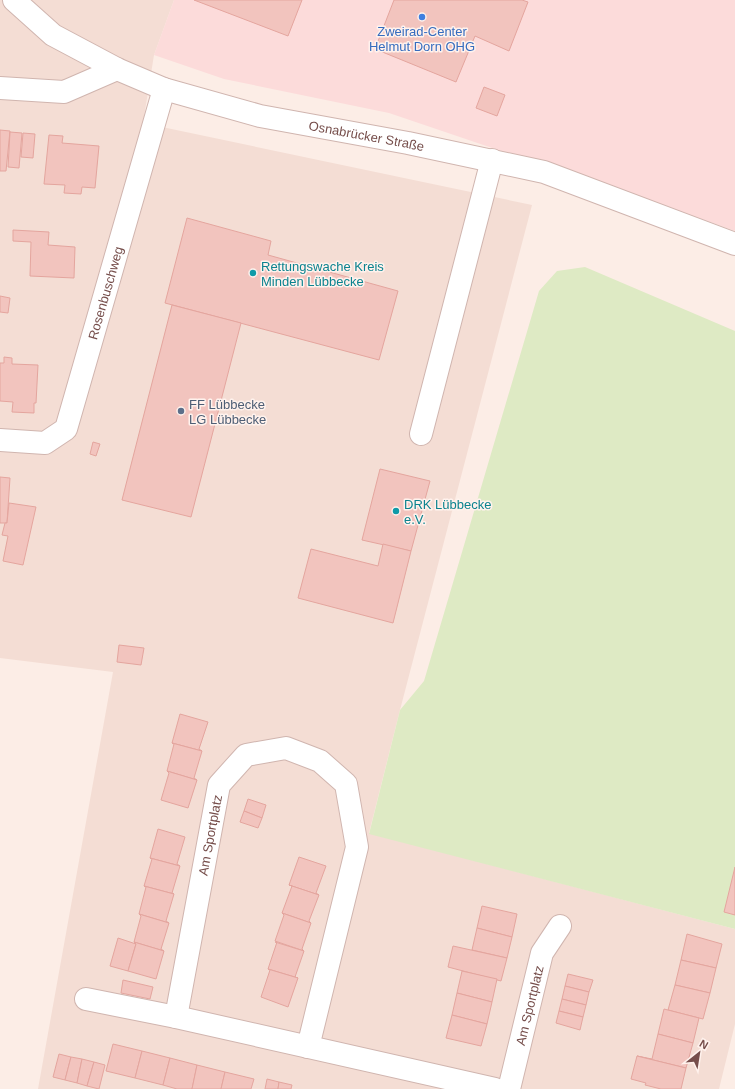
<svg xmlns="http://www.w3.org/2000/svg" width="735" height="1089" viewBox="0 0 735 1089" font-family="Helvetica,sans-serif">
<style>
.residential{fill:#f4ddd4}
.commercial{fill:#fcdbda}
.green{fill:#deeac4}
.building{fill:#f2c4be;stroke:#e4a59e}
.lines{fill:none;stroke-linecap:round;stroke-linejoin:round}
.minor-casing{stroke:#d0b5af;stroke-width:24}
.minor{stroke:#fff;stroke-width:22}
.shop-dot{fill:#3f7fe0;stroke:#fff2ed;stroke-width:1.5}
.culture-dot{fill:#0f9aa8;stroke:#fff2ed;stroke-width:1.5}
.service-dot{fill:#5c6f8a;stroke:#fff2ed;stroke-width:1.5}
.labels{text-anchor:middle;stroke-width:3;stroke-linejoin:round;paint-order:stroke}
.shop-label{font-size:13px;fill:#366cbe;stroke:#fff2ed}
.street-label{font-size:13px;fill:#764e4b;stroke:#fff2ed}
.culture-label{font-size:13px;fill:#0d838f;stroke:#fff2ed;text-anchor:start}
.service-label{font-size:13px;fill:#4e5e75;stroke:#fff2ed;text-anchor:start}
</style>
<rect width="100%" height="100%" fill="#fcede6"/>
<path class="residential" d="M 0,0 L 174,0 L 154,55 L 143,123 L 532,205 L 400,710 L 369,833 L 735,929 L 735,1024 L 719,1089 L 38,1089 L 113,672 L 0,658 Z"/>
<path class="commercial" d="M 174,0 L 735,0 L 735,231 L 713,223 L 389,113 L 224,79 L 154,55 Z"/>
<path class="green" d="M 585,267 L 735,331 L 735,929 L 369,834 L 400,710 L 424,681 L 539,291 L 557,271 Z"/>
<g class="building">
<path d="M 194,0 L 302,0 L 288,36 Z"/>
<path d="M 394,0 L 522,0 L 528,2 L 509,51 L 475,36 L 456,82 L 375,49 Z"/>
<path d="M 484,87 L 505,95 L 497,116 L 476,108 Z"/>
<path d="M 0,130 L 10,131 L 6,171 L 0,171 Z"/>
<path d="M 10,132 L 22,133 L 19,168 L 8,167 Z"/>
<path d="M 23,133 L 35,134 L 33,158 L 21,157 Z"/>
<path d="M 49,135 L 63,136 L 62,143 L 99,146 L 95,188 L 82,187 L 81,194 L 64,193 L 65,185 L 44,184 Z"/>
<path d="M 187,218 L 271,241 L 268,255 L 398,291 L 379,360 L 165,303 Z"/>
<path d="M 13,230 L 49,232 L 48,245 L 75,247 L 74,278 L 30,276 L 31,242 L 13,241 Z"/>
<path d="M 0,296 L 10,298 L 8,313 L 0,312 Z"/>
<path d="M 172,305 L 241,323 L 191,517 L 122,500 Z"/>
<path d="M 4,357 L 12,358 L 12,364 L 38,365 L 36,403 L 34,403 L 34,413 L 12,412 L 13,402 L 0,401 L 0,363 L 4,363 Z"/>
<path d="M 93,442 L 100,444 L 96,456 L 90,454 Z"/>
<path d="M 380,469 L 430,481 L 411,551 L 362,540 Z"/>
<path d="M 0,477 L 10,478 L 7,523 L 0,523 Z"/>
<path d="M 9,503 L 36,507 L 23,565 L 3,561 L 8,536 L 2,535 L 5,523 L 7,523 Z"/>
<path d="M 383,544 L 411,551 L 393,623 L 298,598 L 311,549 L 378,566 Z"/>
<path d="M 119,645 L 144,648 L 141,665 L 117,662 Z"/>
<path d="M 180,714 L 208,722 L 199,749 L 202,751 L 172,743 Z"/>
<path d="M 172,743 L 202,751 L 194,778 L 197,780 L 167,771 L 174,744 Z"/>
<path d="M 167,771 L 197,780 L 188,808 L 161,800 L 169,773 Z"/>
<path d="M 248,799 L 266,805 L 262,818 L 244,811 Z"/>
<path d="M 244,811 L 262,818 L 258,828 L 240,822 Z"/>
<path d="M 158,829 L 185,837 L 177,864 L 180,866 L 150,858 Z"/>
<path d="M 299,857 L 326,866 L 316,893 L 319,895 L 289,885 Z"/>
<path d="M 150,858 L 180,866 L 172,893 L 174,894 L 144,886 L 152,859 Z"/>
<path d="M 735,867 L 735,915 L 724,912 Z"/>
<path d="M 289,885 L 319,895 L 309,921 L 311,923 L 282,913 L 292,886 Z"/>
<path d="M 144,886 L 174,894 L 166,921 L 169,923 L 139,914 L 146,887 Z"/>
<path d="M 482,906 L 517,914 L 512,937 L 477,928 Z"/>
<path d="M 282,913 L 311,923 L 302,949 L 304,951 L 275,941 L 284,915 Z"/>
<path d="M 139,914 L 169,923 L 161,949 L 164,951 L 134,942 L 141,916 Z"/>
<path d="M 477,928 L 512,937 L 507,958 L 472,950 Z"/>
<path d="M 687,934 L 722,944 L 716,968 L 681,960 Z"/>
<path d="M 118,938 L 136,944 L 128,971 L 110,966 Z"/>
<path d="M 134,942 L 164,951 L 156,979 L 128,971 L 136,944 Z"/>
<path d="M 275,942 L 304,951 L 295,977 L 298,978 L 268,969 L 277,942 Z"/>
<path d="M 453,946 L 507,958 L 501,981 L 448,967 Z"/>
<path d="M 681,960 L 716,968 L 710,993 L 675,985 Z"/>
<path d="M 268,969 L 298,978 L 288,1007 L 261,997 L 270,970 Z"/>
<path d="M 462,971 L 497,979 L 492,1002 L 457,993 Z"/>
<path d="M 568,974 L 593,980 L 589,992 L 565,986 Z"/>
<path d="M 123,980 L 153,987 L 150,999 L 121,993 Z"/>
<path d="M 675,985 L 710,993 L 703,1019 L 668,1010 Z"/>
<path d="M 565,986 L 589,992 L 586,1005 L 562,999 Z"/>
<path d="M 457,993 L 492,1002 L 487,1024 L 452,1015 Z"/>
<path d="M 562,999 L 586,1005 L 583,1017 L 559,1011 Z"/>
<path d="M 664,1009 L 699,1018 L 693,1043 L 658,1034 Z"/>
<path d="M 559,1011 L 583,1017 L 580,1030 L 556,1023 Z"/>
<path d="M 452,1015 L 487,1024 L 481,1046 L 446,1038 Z"/>
<path d="M 658,1034 L 693,1043 L 686,1068 L 637,1056 L 652,1059 Z"/>
<path d="M 113,1044 L 142,1051 L 135,1078 L 106,1071 Z"/>
<path d="M 142,1051 L 170,1058 L 163,1085 L 135,1078 Z"/>
<path d="M 59,1054 L 71,1057 L 65,1080 L 53,1077 Z"/>
<path d="M 637,1056 L 686,1068 L 681,1089 L 661,1089 L 645,1085 L 646,1083 L 631,1079 Z"/>
<path d="M 71,1057 L 82,1059 L 77,1083 L 65,1080 Z"/>
<path d="M 170,1058 L 197,1065 L 192,1089 L 177,1089 L 163,1085 Z"/>
<path d="M 82,1059 L 94,1062 L 87,1086 L 77,1083 Z"/>
<path d="M 94,1062 L 105,1065 L 99,1089 L 87,1086 Z"/>
<path d="M 197,1065 L 225,1072 L 221,1089 L 192,1089 Z"/>
<path d="M 225,1072 L 254,1079 L 251,1089 L 221,1089 Z"/>
<path d="M 267,1079 L 279,1082 L 278,1089 L 265,1089 Z"/>
<path d="M 279,1082 L 292,1085 L 291,1089 L 278,1089 Z"/>
</g>
<g class="lines">
<g class="minor-casing">
<g id="minor">
<path id="s1" d="M 14,0 L 53,35 L 117,69 L 164,89 L 260,116 L 408,143 L 544,172 L 735,244"/>
<path d="M 0,88 L 64,92 L 117,69"/>
<path d="M 421,434 L 492,160"/>
<path id="s2" d="M 0,440 L 45,443 L 66,429 L 164,89"/>
<path d="M 86,999 L 176,1017 L 495,1089"/>
<path id="s3" d="M 176,1017 L 219,785 L 246,755 L 286,748 L 320,761 L 346,784 L 357,847 L 308,1047"/>
<path id="s4" d="M 509,1089 L 542,953 L 560,926"/>
</g>
</g>
<use href="#minor" class="minor"/>
</g>
<circle class="shop-dot" cx="422" cy="17" r="4"/>
<g class="culture-dot">
<circle cx="253" cy="273" r="4"/>
<circle cx="396" cy="511" r="4"/>
</g>
<circle class="service-dot" cx="181" cy="411" r="4"/>
<g class="labels">
<g class="shop-label">
<text x="422" y="36">Zweirad-Center<tspan x="422" dy="15">Helmut Dorn OHG</tspan></text>
</g>
<g class="street-label">
<text dy="5" stroke="none"><textPath href="#s1" startOffset="384">Osnabrücker Straße</textPath></text>
<text dy="5" stroke="none"><textPath href="#s2" startOffset="212">Rosenbuschweg</textPath></text>
<text dy="5" stroke="none"><textPath href="#s3" startOffset="185">Am Sportplatz</textPath></text>
<text dy="5" stroke="none"><textPath href="#s4" startOffset="86">Am Sportplatz</textPath></text>
</g>
<g class="culture-label">
<text x="261" y="271">Rettungswache Kreis<tspan x="261" dy="15">Minden Lübbecke</tspan></text>
<text x="404" y="509">DRK Lübbecke<tspan x="404" dy="15">e.V.</tspan></text>
</g>
<g class="service-label">
<text x="189" y="409">FF Lübbecke<tspan x="189" dy="15">LG Lübbecke</tspan></text>
</g>
</g>
<g transform="translate(699 1053) rotate(30)" stroke="#fff2ed" stroke-width="3" paint-order="stroke">
<path d="M0-3L7 15L0 10L-7 15Z" fill="#764e4b"/>
<text y="-6" font-size="11" font-weight="bold" text-anchor="middle" fill="#764e4b">N</text>
</g>
</svg>
